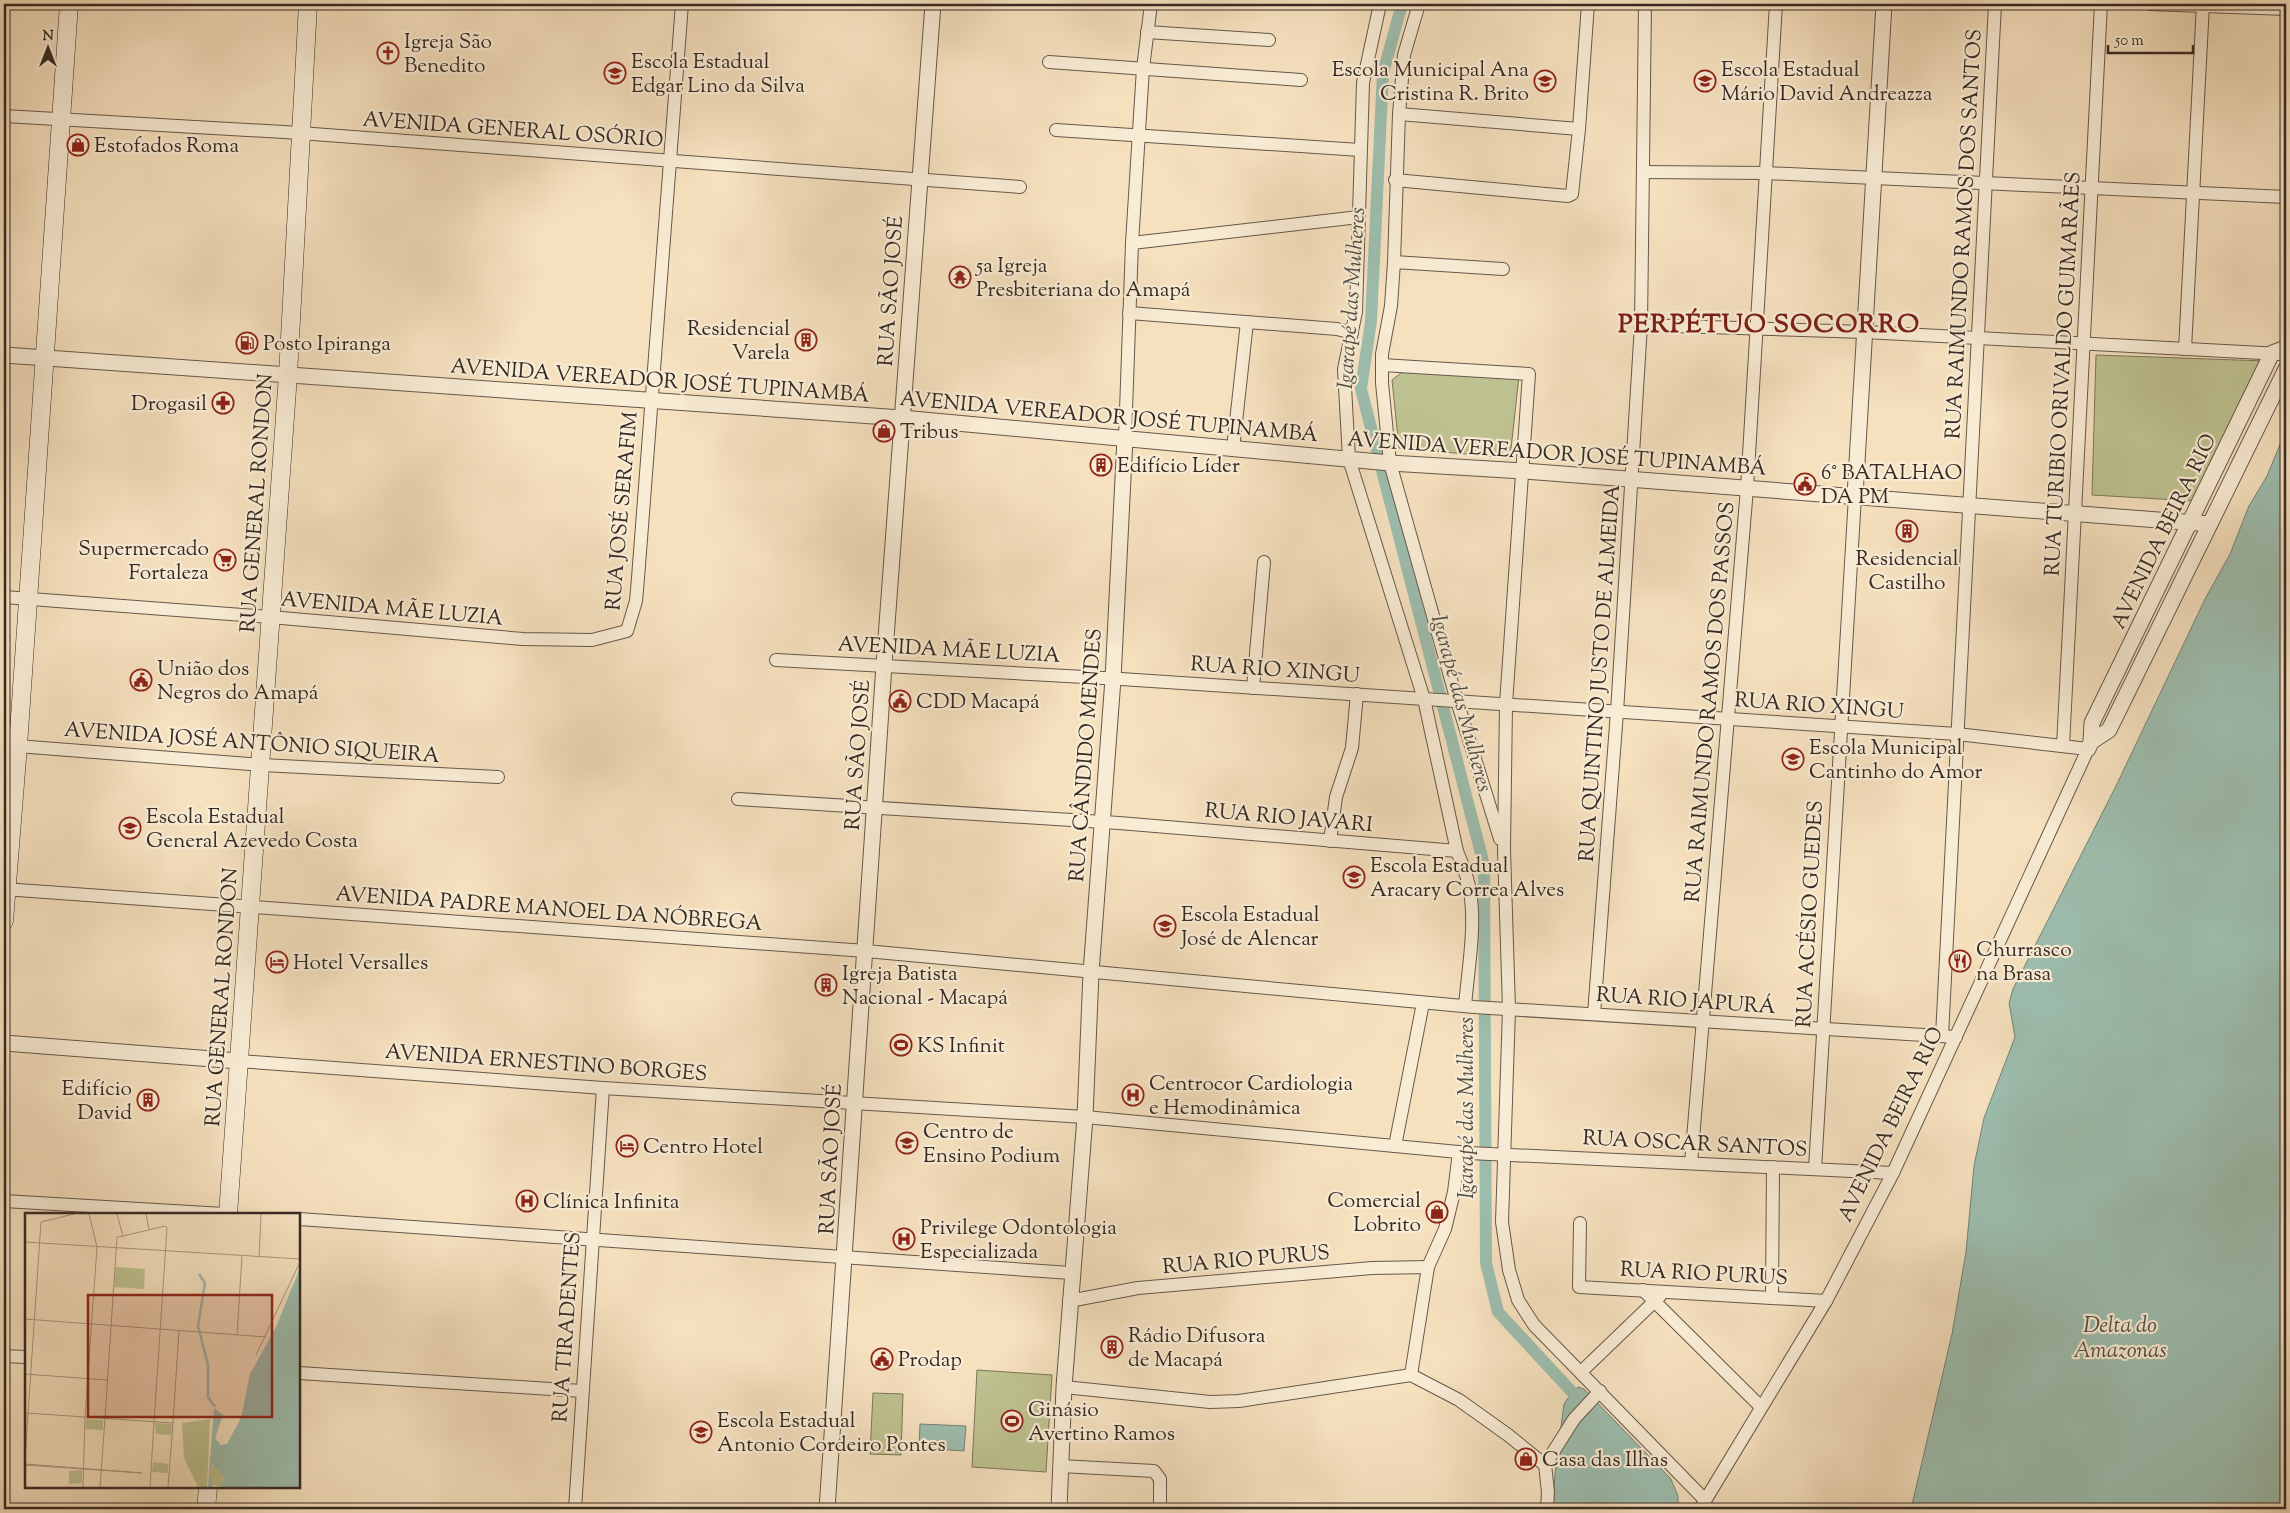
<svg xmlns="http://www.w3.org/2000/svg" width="2290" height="1513" viewBox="0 0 2290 1513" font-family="'Sorts Mill Goudy',serif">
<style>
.green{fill:#bec290;stroke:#7a765a}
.water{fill:#9dbeaf;stroke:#748377}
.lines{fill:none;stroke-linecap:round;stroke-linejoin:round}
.canal{stroke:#9dbeaf;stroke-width:12}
.minor-casing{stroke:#66584b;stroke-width:14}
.tertiary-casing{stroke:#66584b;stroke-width:17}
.secondary-casing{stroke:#362a24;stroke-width:19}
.minor{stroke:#f9ecd5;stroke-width:12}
.tertiary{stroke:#f9ecd5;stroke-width:15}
.secondary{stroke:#f9ecd5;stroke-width:18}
.labels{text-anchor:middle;stroke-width:4.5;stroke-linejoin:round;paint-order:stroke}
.poi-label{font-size:21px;fill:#362a24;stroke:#f9ecd5;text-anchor:start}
.street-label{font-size:21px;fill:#362a24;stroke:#f9ecd5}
.water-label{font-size:22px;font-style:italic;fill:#504f47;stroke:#f9ecd5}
.district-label{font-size:26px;font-weight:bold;letter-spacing:1px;fill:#7a1f14;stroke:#f9ecd5}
.inset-river{fill:none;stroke:#9dbeaf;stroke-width:2.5}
.inset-road{fill:none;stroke:#a99881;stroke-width:1}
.view{fill:#8f2418;fill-opacity:0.15;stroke:#8f2418;stroke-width:2.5}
.inset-edge{fill:none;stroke:#362a24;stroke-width:2.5}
</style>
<rect width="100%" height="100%" fill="#f6e1bf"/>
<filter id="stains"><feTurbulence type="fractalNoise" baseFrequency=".004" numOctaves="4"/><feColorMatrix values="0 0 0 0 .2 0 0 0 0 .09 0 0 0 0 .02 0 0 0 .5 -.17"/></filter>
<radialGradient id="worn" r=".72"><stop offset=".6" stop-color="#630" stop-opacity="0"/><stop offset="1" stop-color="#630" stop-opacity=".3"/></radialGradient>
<g class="green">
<path d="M 2096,355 L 2266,361 L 2194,501 L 2092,495 Z"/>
<path d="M 1406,369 L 1519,376 L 1510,458 L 1399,448 L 1392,380 Z"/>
<path d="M 977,1370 L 1052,1375 L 1046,1472 L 972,1467 Z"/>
<path d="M 873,1393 L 903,1394 L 901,1455 L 870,1454 Z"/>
</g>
<g class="water">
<path d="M 2286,430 L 2286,1509 L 1911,1509 L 1952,1334 L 1966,1252 L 1974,1166 L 1984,1118 L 2015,1037 L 2009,1003 L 2013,989 L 2116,786 L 2205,599 L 2230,554 L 2249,506 L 2267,476 Z"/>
<path d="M 1578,1387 L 1584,1389 L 1671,1479 L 1678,1496 L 1678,1509 L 1553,1509 L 1555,1473 L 1564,1404 L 1572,1392 Z"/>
<path d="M 920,1424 L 966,1426 L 964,1451 L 919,1448 Z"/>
</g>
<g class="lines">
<path class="canal" d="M 1402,4 L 1383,73 L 1371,321 L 1361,389 L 1484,865 L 1486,1263 L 1498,1312 L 1572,1392"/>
<g class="minor-casing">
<g id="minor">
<path d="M 1380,4 L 1363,83 L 1356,312 L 1344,369 L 1349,459 L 1424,699 L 1457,851 C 1462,864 1468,877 1470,891 C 1476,928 1468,969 1465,1006"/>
<path d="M 1419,4 L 1404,55 L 1399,114 L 1394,262 L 1391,306 L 1382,354 L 1382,383 L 1390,463 L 1457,701 L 1500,839"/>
<path d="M 2150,4 L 2286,9"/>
<path d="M 1147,32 L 1269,40"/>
<path d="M 1049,62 L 1301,80"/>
<path d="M 1399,114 L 1579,129"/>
<path d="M 4,116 L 300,133 L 1020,187"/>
<path d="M 1056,130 L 1360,150"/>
<path d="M 1643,172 L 1766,173 L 2286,197"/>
<path d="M 1395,180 L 1568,196 L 1572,194 L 1579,129 L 1588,4"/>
<path d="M 1132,243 L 1359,217"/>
<path d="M 1394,262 L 1503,269"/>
<path d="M 1129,313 L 1337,329 L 1352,333"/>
<path d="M 1641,325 L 1865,332 L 2281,354"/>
<path d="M 2185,349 L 2203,4"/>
<path d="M 1382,365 L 1529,374 L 1506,704 L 1504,850 L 1509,1009 L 1502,1222 L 1509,1270 L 1518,1300 L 1534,1325 L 1705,1500"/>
<path d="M 1125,438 L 1132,243 L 1143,68 L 1151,4"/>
<path d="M 1233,449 L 1247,322"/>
<path d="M 4,597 L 270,617 L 523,639 L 592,640 L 627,631 L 636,601 L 638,578 L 682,4"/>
<path d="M 776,660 L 1121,679 L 1957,734 L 2088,749 L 1893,1173 L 1826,1301 L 1700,1509"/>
<path d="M 1253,688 L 1264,562"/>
<path d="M 4,745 L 262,765 L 498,777"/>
<path d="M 2063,746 L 2101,4"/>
<path d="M 738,799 L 1119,823 L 1457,851"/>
<path d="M 1330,841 L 1336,797 L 1352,748 L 1357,694"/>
<path d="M 4,889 L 866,951 L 1474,1007 L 1956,1037"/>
<path d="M 1594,1014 L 1617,712 L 1641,325 L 1645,4"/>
<path d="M 1942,1036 L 1995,4"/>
<path d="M 239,1061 L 603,1088 L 1085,1117 L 1469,1153 L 1893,1173"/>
<path d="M 1395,1146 L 1423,1003"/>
<path d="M 1691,1163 L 1747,488 L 1776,4"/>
<path d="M 1815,1169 L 1855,496"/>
<path d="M 4,1201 L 224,1214"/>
<path d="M 299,1219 L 1071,1273"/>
<path d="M 1580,1223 L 1579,1287 L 1826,1301"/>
<path d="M 1643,1290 L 1761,1407"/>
<path d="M 1772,1297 L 1773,1167"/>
<path d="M 1069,1301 L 1138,1288 L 1372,1268 L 1428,1267"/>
<path d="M 4,1356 L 26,1357"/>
<path d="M 1581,1372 L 1660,1296"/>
<path d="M 299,1373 L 582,1391"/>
<path d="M 1411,1375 L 1428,1267 L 1445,1229 L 1454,1192 L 1459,1152"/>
<path d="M 1064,1387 L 1210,1402 L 1239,1401 L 1411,1375 L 1459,1400 L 1508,1435 L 1545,1465 L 1548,1492 L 1547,1509"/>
<path d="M 1545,1465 L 1574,1419 L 1600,1391"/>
<path d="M 1060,1466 L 1154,1471 L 1160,1479 L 1160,1509"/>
<path d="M 575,1509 L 603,1088"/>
</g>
</g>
<g class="tertiary-casing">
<g id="tertiary">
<path d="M 4,355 L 902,418 L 1390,463 L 1523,471 L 2210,524"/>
<path d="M 1855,496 L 1884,4"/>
<path d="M 2091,742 L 2109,730 L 2286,369"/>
<path d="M 2088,749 L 2091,742 L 2092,723 L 2272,353 L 2286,348"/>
<path d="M 4,1043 L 239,1061"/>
<path d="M 827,1509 L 884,665 L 933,4"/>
<path d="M 1059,1509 L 1064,1387 L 1085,1117 L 1091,973 L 1113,679 L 1125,438"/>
</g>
</g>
<g class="secondary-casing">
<g id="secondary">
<path d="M 4,921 L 18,746 L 69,4"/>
<path d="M 228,1214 L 288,375 L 308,4"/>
<path d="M 206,1509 L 208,1487"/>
</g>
</g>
<use href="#minor" class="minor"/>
<use href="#tertiary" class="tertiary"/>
<use href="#secondary" class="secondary"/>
</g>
<defs>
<g id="church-ring" transform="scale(1.125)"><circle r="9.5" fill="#f9ecd5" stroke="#8f2418" stroke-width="1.5"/><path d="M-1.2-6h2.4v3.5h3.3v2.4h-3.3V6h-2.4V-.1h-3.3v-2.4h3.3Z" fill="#8f2418"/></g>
<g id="school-ring" transform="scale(1.125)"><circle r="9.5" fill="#f9ecd5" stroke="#8f2418" stroke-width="1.5"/><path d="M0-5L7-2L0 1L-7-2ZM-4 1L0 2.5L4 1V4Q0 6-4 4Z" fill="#8f2418"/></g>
<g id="shop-ring" transform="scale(1.125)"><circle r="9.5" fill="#f9ecd5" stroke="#8f2418" stroke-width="1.5"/><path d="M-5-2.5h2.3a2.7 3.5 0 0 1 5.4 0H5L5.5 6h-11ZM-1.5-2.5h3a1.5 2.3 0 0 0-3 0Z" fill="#8f2418"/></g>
<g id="temple-ring" transform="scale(1.125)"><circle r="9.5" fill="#f9ecd5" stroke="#8f2418" stroke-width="1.5"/><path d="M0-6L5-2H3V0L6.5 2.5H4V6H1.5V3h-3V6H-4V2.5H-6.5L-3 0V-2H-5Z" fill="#8f2418"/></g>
<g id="building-ring" transform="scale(1.125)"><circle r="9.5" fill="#f9ecd5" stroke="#8f2418" stroke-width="1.5"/><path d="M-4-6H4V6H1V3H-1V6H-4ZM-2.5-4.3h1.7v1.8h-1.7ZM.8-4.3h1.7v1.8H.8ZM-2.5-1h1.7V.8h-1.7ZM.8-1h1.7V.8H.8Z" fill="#8f2418"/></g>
<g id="fuel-ring" transform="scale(1.125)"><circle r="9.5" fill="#f9ecd5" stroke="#8f2418" stroke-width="1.5"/><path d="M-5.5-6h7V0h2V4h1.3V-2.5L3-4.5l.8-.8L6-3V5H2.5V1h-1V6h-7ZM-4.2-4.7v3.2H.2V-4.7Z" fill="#8f2418"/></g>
<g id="pharmacy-ring" transform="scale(1.125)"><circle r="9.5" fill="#f9ecd5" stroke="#8f2418" stroke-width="1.5"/><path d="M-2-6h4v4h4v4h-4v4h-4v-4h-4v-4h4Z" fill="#8f2418"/></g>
<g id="civic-ring" transform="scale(1.125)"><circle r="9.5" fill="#f9ecd5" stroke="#8f2418" stroke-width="1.5"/><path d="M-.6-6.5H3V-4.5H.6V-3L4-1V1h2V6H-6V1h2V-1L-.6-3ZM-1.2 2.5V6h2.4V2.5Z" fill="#8f2418"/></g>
<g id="supermarket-ring" transform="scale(1.125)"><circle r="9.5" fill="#f9ecd5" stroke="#8f2418" stroke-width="1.5"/><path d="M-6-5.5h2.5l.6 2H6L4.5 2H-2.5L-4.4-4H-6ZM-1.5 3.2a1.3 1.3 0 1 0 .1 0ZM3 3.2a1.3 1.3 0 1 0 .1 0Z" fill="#8f2418"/></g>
<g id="restaurant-ring" transform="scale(1.125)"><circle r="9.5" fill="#f9ecd5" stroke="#8f2418" stroke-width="1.5"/><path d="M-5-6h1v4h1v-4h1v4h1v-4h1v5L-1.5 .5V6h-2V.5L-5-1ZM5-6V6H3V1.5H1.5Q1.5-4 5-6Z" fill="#8f2418"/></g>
<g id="hotel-ring" transform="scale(1.125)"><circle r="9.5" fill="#f9ecd5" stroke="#8f2418" stroke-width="1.5"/><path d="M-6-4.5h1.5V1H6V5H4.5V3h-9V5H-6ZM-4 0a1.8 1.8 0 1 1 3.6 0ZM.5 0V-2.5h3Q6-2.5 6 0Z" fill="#8f2418"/></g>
<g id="stadium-ring" transform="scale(1.125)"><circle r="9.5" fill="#f9ecd5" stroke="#8f2418" stroke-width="1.5"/><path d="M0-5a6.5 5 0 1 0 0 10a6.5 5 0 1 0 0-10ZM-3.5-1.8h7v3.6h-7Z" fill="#8f2418"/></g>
<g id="hospital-ring" transform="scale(1.125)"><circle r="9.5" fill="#f9ecd5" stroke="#8f2418" stroke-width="1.5"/><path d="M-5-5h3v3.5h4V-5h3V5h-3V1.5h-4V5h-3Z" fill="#8f2418"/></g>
</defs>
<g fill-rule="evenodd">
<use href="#church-ring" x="388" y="53"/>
<use href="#school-ring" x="615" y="73"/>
<use href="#school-ring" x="1545" y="81"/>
<use href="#school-ring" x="1705" y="81"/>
<use href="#shop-ring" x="78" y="145"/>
<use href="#temple-ring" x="960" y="277"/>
<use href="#building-ring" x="806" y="340"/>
<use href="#fuel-ring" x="247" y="343"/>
<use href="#pharmacy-ring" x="223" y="403"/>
<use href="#shop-ring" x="884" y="431"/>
<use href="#building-ring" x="1101" y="465"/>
<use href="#civic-ring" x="1805" y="484"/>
<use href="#building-ring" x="1907" y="531"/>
<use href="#supermarket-ring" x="225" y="560"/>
<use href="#civic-ring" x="141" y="680"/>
<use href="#civic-ring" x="900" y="701"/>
<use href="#school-ring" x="1793" y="759"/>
<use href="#school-ring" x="130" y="828"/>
<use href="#school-ring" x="1354" y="877"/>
<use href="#school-ring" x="1165" y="926"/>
<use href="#restaurant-ring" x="1960" y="961"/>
<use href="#hotel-ring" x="277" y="962"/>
<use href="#building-ring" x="826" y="985"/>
<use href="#stadium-ring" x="901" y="1045"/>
<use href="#hospital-ring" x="1133" y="1095"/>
<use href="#building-ring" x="148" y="1100"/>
<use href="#school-ring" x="907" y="1143"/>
<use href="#hotel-ring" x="627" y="1146"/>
<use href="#hospital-ring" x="527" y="1201"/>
<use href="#shop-ring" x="1437" y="1212"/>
<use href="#hospital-ring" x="904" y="1239"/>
<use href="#building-ring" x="1112" y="1347"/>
<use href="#civic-ring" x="882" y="1359"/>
<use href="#stadium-ring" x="1012" y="1421"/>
<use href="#school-ring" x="701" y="1432"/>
<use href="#shop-ring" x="1526" y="1459"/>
</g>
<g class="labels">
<g class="poi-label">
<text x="404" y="48">Igreja São<tspan x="404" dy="24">Benedito</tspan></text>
<text x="631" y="68">Escola Estadual<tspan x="631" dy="24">Edgar Lino da Silva</tspan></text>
<text x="1529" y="76" text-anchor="end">Escola Municipal Ana<tspan x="1529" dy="24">Cristina R. Brito</tspan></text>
<text x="1721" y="76">Escola Estadual<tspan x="1721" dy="24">Mário David Andreazza</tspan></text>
<text x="94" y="152">Estofados Roma</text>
<text x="976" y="272">5a Igreja<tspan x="976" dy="24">Presbiteriana do Amapá</tspan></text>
<text x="790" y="335" text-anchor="end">Residencial<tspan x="790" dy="24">Varela</tspan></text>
<text x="263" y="350">Posto Ipiranga</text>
<text x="207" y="410" text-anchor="end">Drogasil</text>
<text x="900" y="438">Tribus</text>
<text x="1117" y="472">Edifício Líder</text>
<text x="1821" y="479">6° BATALHAO<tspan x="1821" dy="24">DA PM</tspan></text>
<text x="209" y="555" text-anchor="end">Supermercado<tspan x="209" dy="24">Fortaleza</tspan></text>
<text x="1907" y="565" text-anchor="middle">Residencial<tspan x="1907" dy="24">Castilho</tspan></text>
<text x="157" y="675">União dos<tspan x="157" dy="24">Negros do Amapá</tspan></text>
<text x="916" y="708">CDD Macapá</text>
<text x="1809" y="754">Escola Municipal<tspan x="1809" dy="24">Cantinho do Amor</tspan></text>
<text x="146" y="823">Escola Estadual<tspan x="146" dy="24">General Azevedo Costa</tspan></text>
<text x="1370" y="872">Escola Estadual<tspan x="1370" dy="24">Aracary Correa Alves</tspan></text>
<text x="1181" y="921">Escola Estadual<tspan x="1181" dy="24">José de Alencar</tspan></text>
<text x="1976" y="956">Churrasco<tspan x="1976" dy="24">na Brasa</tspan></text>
<text x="293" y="969">Hotel Versalles</text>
<text x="842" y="980">Igreja Batista<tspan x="842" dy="24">Nacional - Macapá</tspan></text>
<text x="917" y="1052">KS Infinit</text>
<text x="1149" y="1090">Centrocor Cardiologia<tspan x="1149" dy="24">e Hemodinâmica</tspan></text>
<text x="132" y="1095" text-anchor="end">Edifício<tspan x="132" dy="24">David</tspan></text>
<text x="923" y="1138">Centro de<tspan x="923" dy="24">Ensino Podium</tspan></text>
<text x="643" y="1153">Centro Hotel</text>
<text x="1421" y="1207" text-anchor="end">Comercial<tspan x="1421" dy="24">Lobrito</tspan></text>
<text x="543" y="1208">Clínica Infinita</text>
<text x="920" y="1234">Privilege Odontologia<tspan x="920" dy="24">Especializada</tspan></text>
<text x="1128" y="1342">Rádio Difusora<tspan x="1128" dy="24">de Macapá</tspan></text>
<text x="898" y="1366">Prodap</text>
<text x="1028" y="1416">Ginásio<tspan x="1028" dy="24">Avertino Ramos</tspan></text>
<text x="717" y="1427">Escola Estadual<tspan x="717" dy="24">Antonio Cordeiro Pontes</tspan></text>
<text x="1542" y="1466">Casa das Ilhas</text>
</g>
<g class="street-label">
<text transform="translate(513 129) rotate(4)" y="7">AVENIDA GENERAL OSÓRIO</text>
<text transform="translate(1963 234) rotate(-87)" y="7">RUA RAIMUNDO RAMOS DOS SANTOS</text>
<text transform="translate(890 291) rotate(-86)" y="7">RUA SÃO JOSÉ</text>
<text transform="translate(2062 374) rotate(-87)" y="7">RUA TURIBIO ORIVALDO GUIMARÃES</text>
<text transform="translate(660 380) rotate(4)" y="7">AVENIDA VEREADOR JOSÉ TUPINAMBÁ</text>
<text transform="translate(1109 416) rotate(5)" y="7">AVENIDA VEREADOR JOSÉ TUPINAMBÁ</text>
<text transform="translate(1557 453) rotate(4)" y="7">AVENIDA VEREADOR JOSÉ TUPINAMBÁ</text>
<text transform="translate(256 503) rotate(-86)" y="7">RUA GENERAL RONDON</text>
<text transform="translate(621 511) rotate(-85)" y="7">RUA JOSÉ SERAFIM</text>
<text transform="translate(2163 531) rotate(-64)" y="7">AVENIDA BEIRA RIO</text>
<text transform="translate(392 608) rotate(5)" y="7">AVENIDA MÃE LUZIA</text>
<text transform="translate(949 649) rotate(3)" y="7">AVENIDA MÃE LUZIA</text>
<text transform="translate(1275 669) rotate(4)" y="7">RUA RIO XINGU</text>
<text transform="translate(1599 673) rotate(-86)" y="7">RUA QUINTINO JUSTO DE ALMEIDA</text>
<text transform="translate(1709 702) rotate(-85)" y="7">RUA RAIMUNDO RAMOS DOS PASSOS</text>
<text transform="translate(1819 705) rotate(4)" y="7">RUA RIO XINGU</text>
<text transform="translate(252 742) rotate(4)" y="7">AVENIDA JOSÉ ANTÔNIO SIQUEIRA</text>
<text transform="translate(857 755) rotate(-86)" y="7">RUA SÃO JOSÉ</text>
<text transform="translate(1085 755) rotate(-86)" y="7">RUA CÂNDIDO MENDES</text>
<text transform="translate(1289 817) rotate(5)" y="7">RUA RIO JAVARI</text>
<text transform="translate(549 908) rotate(4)" y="7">AVENIDA PADRE MANOEL DA NÓBREGA</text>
<text transform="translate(1809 914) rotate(-87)" y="7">RUA ACÉSIO GUEDES</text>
<text transform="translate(221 997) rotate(-86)" y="7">RUA GENERAL RONDON</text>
<text transform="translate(1686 1000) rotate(4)" y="7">RUA RIO JAPURÁ</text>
<text transform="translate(546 1062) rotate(4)" y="7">AVENIDA ERNESTINO BORGES</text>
<text transform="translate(1890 1124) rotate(-64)" y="7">AVENIDA BEIRA RIO</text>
<text transform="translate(1695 1143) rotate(3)" y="7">RUA OSCAR SANTOS</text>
<text transform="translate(830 1159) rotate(-87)" y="7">RUA SÃO JOSÉ</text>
<text transform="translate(1246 1259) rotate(-5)" y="7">RUA RIO PURUS</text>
<text transform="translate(1704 1273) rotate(3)" y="7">RUA RIO PURUS</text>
<text transform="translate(566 1327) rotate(-86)" y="7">RUA TIRADENTES</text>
</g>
<g class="water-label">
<text transform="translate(1350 298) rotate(-86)" y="8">Igarapé das Mulheres</text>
<text transform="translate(1463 703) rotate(75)" y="8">Igarapé das Mulheres</text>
<text transform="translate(1465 1108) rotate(-90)" y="8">Igarapé das Mulheres</text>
<text x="2120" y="1332">Delta do<tspan x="2120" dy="25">Amazonas</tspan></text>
</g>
<g class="district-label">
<text x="1769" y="332">PERPÉTUO SOCORRO</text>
</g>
</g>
<g transform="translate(25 1213)">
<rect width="275" height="275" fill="#f6e1bf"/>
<path d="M 91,54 L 120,56 L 119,76 L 89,74 ZM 61,206 L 78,207 L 78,217 L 61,216 ZM 185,206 L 182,274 L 173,274 L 159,245 L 157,210 ZM 130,210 L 147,211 L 146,222 L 131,221 ZM 128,249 L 143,251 L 143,260 L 127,259 ZM 189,251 L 199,264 L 196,274 L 187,272 L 185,262 ZM 57,257 L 57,270 L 44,271 L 44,258 Z" fill="#bec290"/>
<path d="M 275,55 L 275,274 L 196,274 L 199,264 L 188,251 L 185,262 L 188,274 L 183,274 L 189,195 L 198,202 L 190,225 L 196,232 L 202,231 L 216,205 L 225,161 L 251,114 Z" fill="#9dbeaf"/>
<path class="inset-river" d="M 174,61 L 180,70 L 173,113 L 183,152 L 183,184 L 190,194"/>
<path class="inset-road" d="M 121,1 L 124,16M 98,23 L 140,13 L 142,15 L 129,209M 0,29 L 275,46M 234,44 L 236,1M 0,106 L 241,124M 212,122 L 217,43M 231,142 L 275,49M 0,161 L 82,167M 1,200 L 148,210 L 143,274M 60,204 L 72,34 L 64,1M 80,205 L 92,24 L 98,23 L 92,1M 148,210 L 154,117M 0,245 L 16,9 L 49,1M 0,251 L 117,260 L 0,252M 58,274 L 60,204M 75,274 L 80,205M 125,274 L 129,209"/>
<path class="view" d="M 63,82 L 247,82 L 247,204 L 63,204 Z"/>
<rect width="275" height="275" class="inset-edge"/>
</g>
<rect width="2290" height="1513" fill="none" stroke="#f6e1bf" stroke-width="20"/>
<rect x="5" y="5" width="2280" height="1503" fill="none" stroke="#362a24" stroke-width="2.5"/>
<rect x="10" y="10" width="2270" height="1493" fill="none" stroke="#362a24"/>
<g transform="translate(48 48)" stroke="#f9ecd5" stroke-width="4" paint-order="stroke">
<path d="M0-4L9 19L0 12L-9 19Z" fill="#362a24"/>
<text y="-8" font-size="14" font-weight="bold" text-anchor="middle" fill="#362a24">N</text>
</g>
<path d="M2108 45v8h85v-8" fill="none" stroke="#362a24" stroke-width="2.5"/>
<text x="2115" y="45" font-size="15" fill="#362a24" stroke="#f9ecd5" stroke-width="4" paint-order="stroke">50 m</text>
<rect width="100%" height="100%" filter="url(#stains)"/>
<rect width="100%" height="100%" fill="url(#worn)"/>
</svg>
